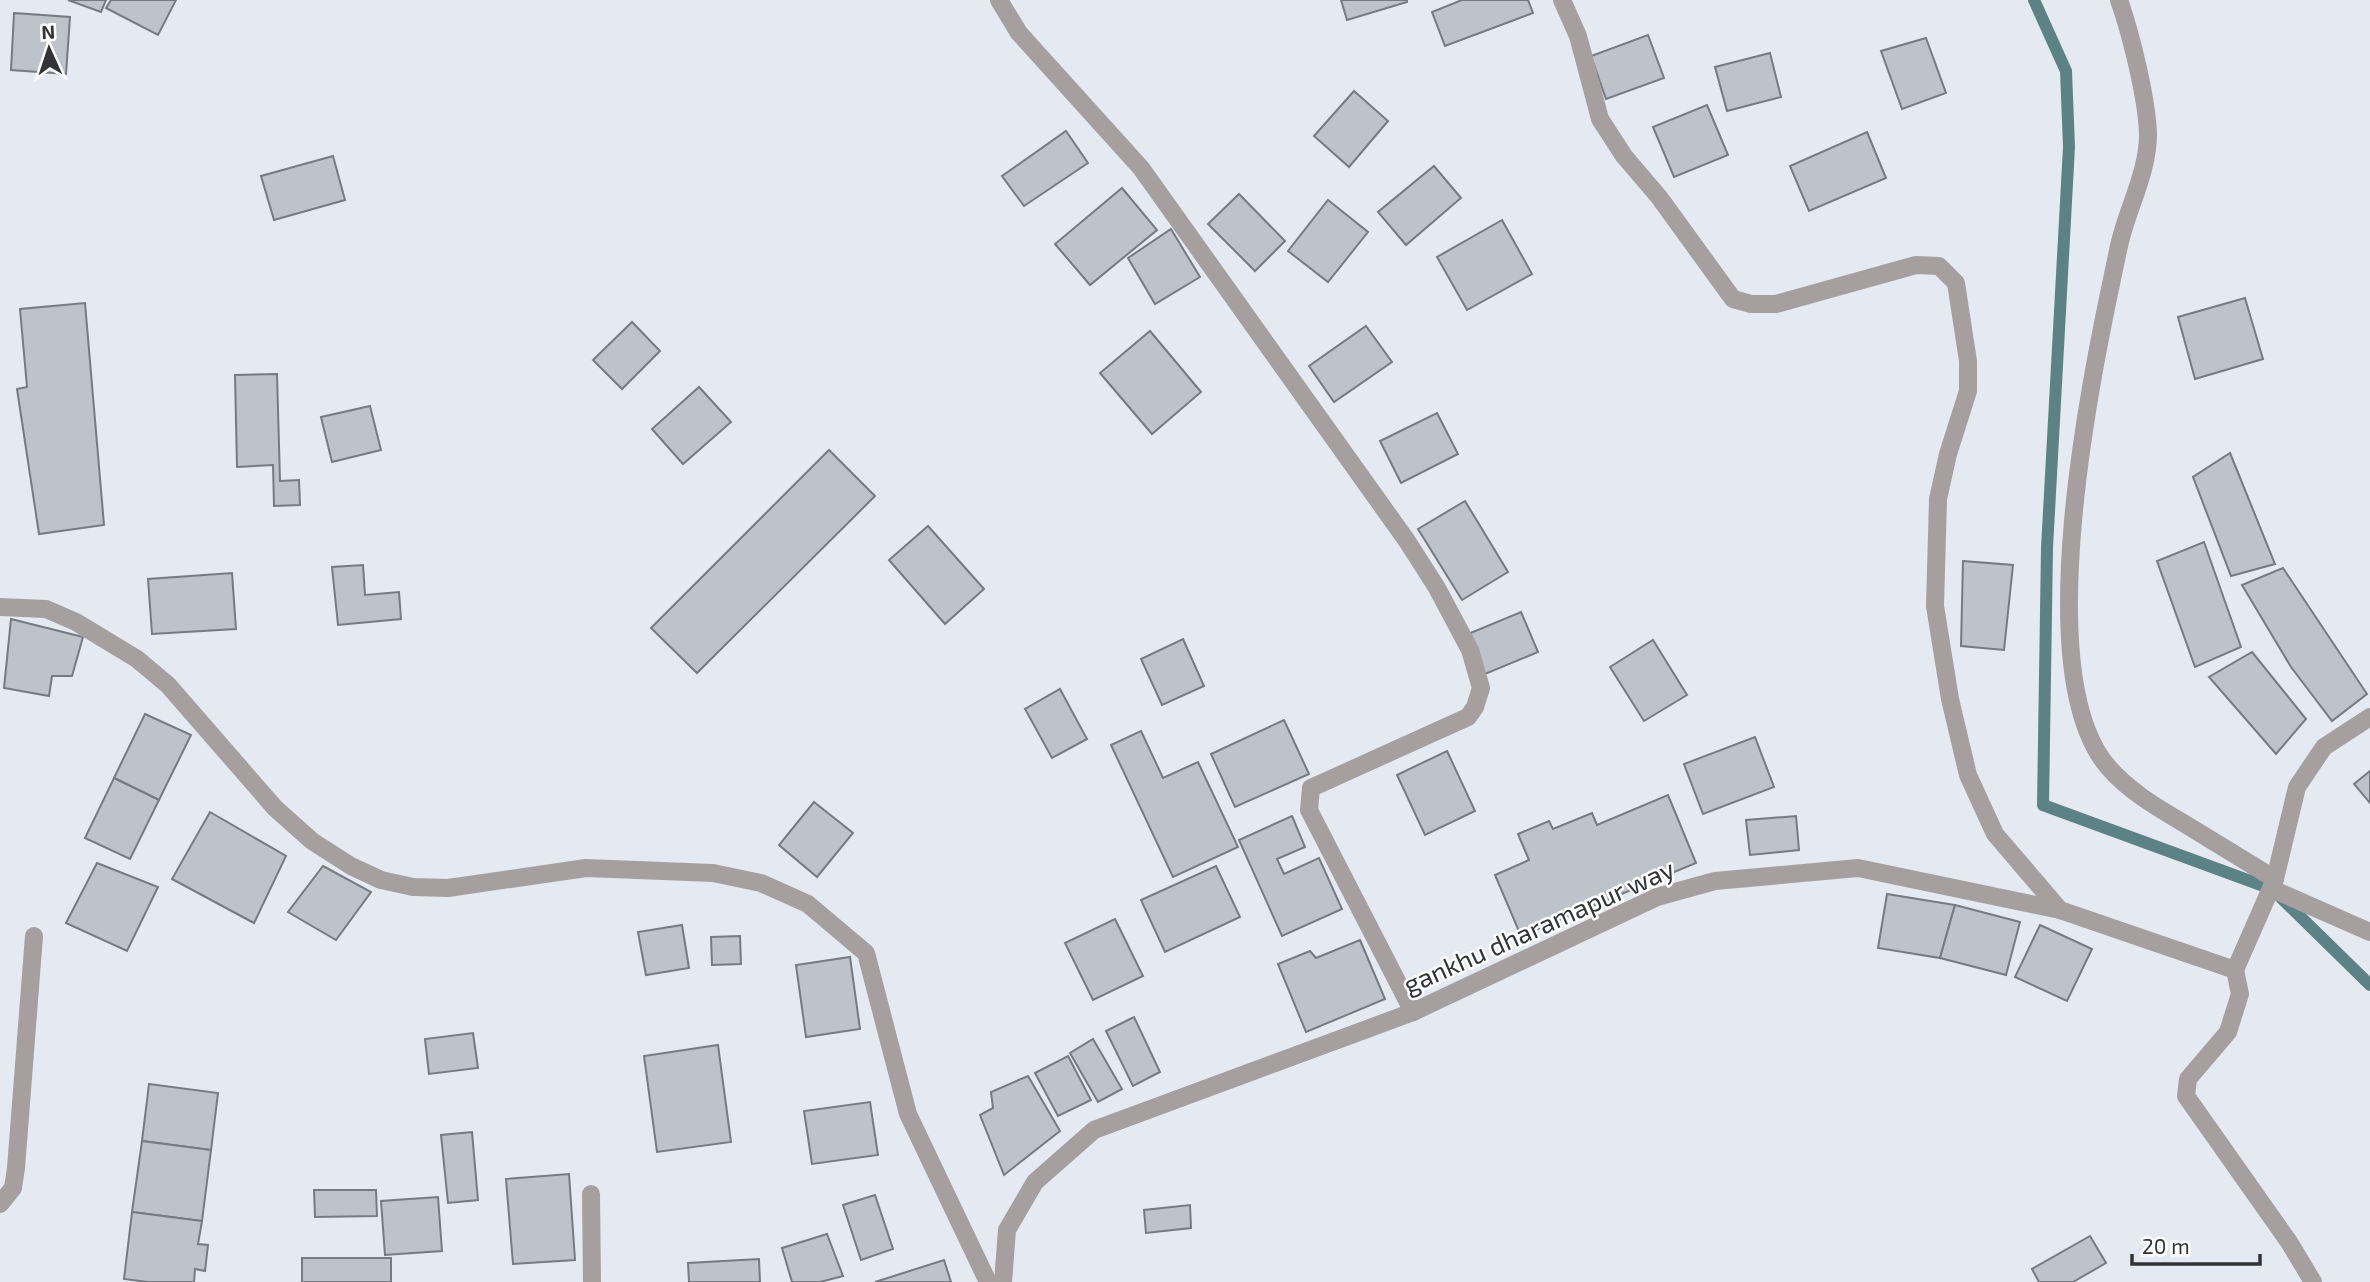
<svg xmlns="http://www.w3.org/2000/svg" width="2370" height="1282" viewBox="0 0 2370 1282" font-family="'Exo 2',sans-serif">
<style>
.lines{fill:none;stroke-linecap:round;stroke-linejoin:round}
.stream{stroke:#5d8286;stroke-width:12}
.building{fill:#bec2cb;stroke:#767a82;stroke-width:2}
.minor{stroke:#a5a09f;stroke-width:18}
.labels{text-anchor:middle;stroke-width:5;stroke-linejoin:round;paint-order:stroke}
.street-label{font-size:26px;fill:#323337;stroke:#fff}
</style>
<rect width="100%" height="100%" fill="#e5e9f2"/>
<g class="lines">
<path class="stream" d="M 2034,0 L 2066,71 L 2069,147 L 2047,548 L 2043,805 L 2272,889 L 2370,985"/>
</g>
<g class="building">
<path d="M 68,0 L 106,0 L 101,12 Z"/>
<path d="M 111,0 L 176,0 L 158,35 L 106,8 Z"/>
<path d="M 1341,0 L 1407,0 L 1407,2 L 1347,20 Z"/>
<path d="M 1462,0 L 1528,0 L 1533,13 L 1445,46 L 1432,12 Z"/>
<path d="M 14,13 L 70,17 L 66,74 L 11,70 Z"/>
<path d="M 1648,35 L 1664,78 L 1606,99 L 1591,56 Z"/>
<path d="M 1926,38 L 1946,93 L 1902,109 L 1881,51 Z"/>
<path d="M 1770,53 L 1781,97 L 1727,111 L 1715,67 Z"/>
<path d="M 1354,91 L 1388,121 L 1349,167 L 1314,136 Z"/>
<path d="M 1707,105 L 1728,155 L 1674,177 L 1653,127 Z"/>
<path d="M 1066,131 L 1088,163 L 1024,206 L 1002,176 Z"/>
<path d="M 1867,132 L 1886,178 L 1809,211 L 1790,166 Z"/>
<path d="M 333,156 L 345,200 L 274,220 L 261,176 Z"/>
<path d="M 1434,166 L 1461,198 L 1406,245 L 1378,212 Z"/>
<path d="M 1122,188 L 1157,230 L 1090,285 L 1055,244 Z"/>
<path d="M 1239,194 L 1285,241 L 1255,271 L 1208,224 Z"/>
<path d="M 1328,200 L 1368,232 L 1328,282 L 1288,251 Z"/>
<path d="M 1502,220 L 1532,274 L 1467,310 L 1437,257 Z"/>
<path d="M 1171,229 L 1200,277 L 1155,304 L 1128,258 Z"/>
<path d="M 2245,298 L 2263,359 L 2195,379 L 2178,317 Z"/>
<path d="M 85,303 L 104,525 L 39,534 L 17,389 L 27,387 L 20,309 Z"/>
<path d="M 632,322 L 660,351 L 622,389 L 593,360 Z"/>
<path d="M 1366,326 L 1392,362 L 1334,402 L 1309,366 Z"/>
<path d="M 1150,331 L 1201,392 L 1152,434 L 1100,373 Z"/>
<path d="M 277,374 L 280,481 L 299,480 L 300,505 L 274,506 L 273,465 L 237,467 L 235,375 Z"/>
<path d="M 699,387 L 731,422 L 683,464 L 652,429 Z"/>
<path d="M 370,406 L 381,450 L 332,462 L 321,417 Z"/>
<path d="M 1437,413 L 1458,454 L 1401,483 L 1380,441 Z"/>
<path d="M 829,450 L 875,496 L 697,673 L 651,628 Z"/>
<path d="M 2230,453 L 2275,564 L 2231,576 L 2193,477 Z"/>
<path d="M 1465,501 L 1508,572 L 1462,600 L 1418,529 Z"/>
<path d="M 928,526 L 984,589 L 945,624 L 889,560 Z"/>
<path d="M 2204,542 L 2241,647 L 2195,667 L 2157,561 Z"/>
<path d="M 1963,561 L 2013,565 L 2004,650 L 1961,646 Z"/>
<path d="M 363,565 L 365,595 L 399,592 L 401,619 L 338,625 L 332,567 Z"/>
<path d="M 2283,568 L 2367,694 L 2332,721 L 2291,667 L 2242,585 Z"/>
<path d="M 232,573 L 236,629 L 152,634 L 148,579 Z"/>
<path d="M 1521,612 L 1538,652 L 1485,674 L 1468,634 Z"/>
<path d="M 11,619 L 83,637 L 72,676 L 52,676 L 49,696 L 4,688 Z"/>
<path d="M 1183,639 L 1204,686 L 1162,705 L 1141,659 Z"/>
<path d="M 1653,640 L 1687,695 L 1644,721 L 1610,667 Z"/>
<path d="M 2252,652 L 2306,719 L 2276,754 L 2209,677 Z"/>
<path d="M 1060,689 L 1087,739 L 1052,758 L 1025,709 Z"/>
<path d="M 145,714 L 191,735 L 159,800 L 114,778 Z"/>
<path d="M 1284,720 L 1309,774 L 1235,807 L 1211,754 Z"/>
<path d="M 1141,731 L 1163,778 L 1198,762 L 1238,847 L 1173,877 L 1111,745 Z"/>
<path d="M 1755,737 L 1774,787 L 1703,814 L 1684,764 Z"/>
<path d="M 1447,751 L 1475,811 L 1425,835 L 1397,775 Z"/>
<path d="M 2370,771 L 2370,803 L 2354,784 Z"/>
<path d="M 114,778 L 159,800 L 130,859 L 85,838 Z"/>
<path d="M 1668,795 L 1696,863 L 1521,936 L 1495,875 L 1529,860 L 1518,834 L 1549,821 L 1553,829 L 1592,813 L 1597,825 Z"/>
<path d="M 814,802 L 853,833 L 817,877 L 779,845 Z"/>
<path d="M 210,812 L 286,856 L 254,923 L 172,879 Z"/>
<path d="M 1292,816 L 1305,847 L 1277,859 L 1284,874 L 1319,858 L 1342,909 L 1282,936 L 1239,840 Z"/>
<path d="M 1796,816 L 1799,850 L 1750,855 L 1746,820 Z"/>
<path d="M 97,863 L 158,887 L 127,951 L 66,923 Z"/>
<path d="M 323,866 L 371,892 L 336,940 L 288,912 Z"/>
<path d="M 1216,866 L 1240,917 L 1165,952 L 1141,900 Z"/>
<path d="M 1887,894 L 1955,905 L 1940,958 L 1878,948 Z"/>
<path d="M 1955,905 L 2020,922 L 2006,975 L 1940,958 Z"/>
<path d="M 1115,919 L 1143,976 L 1093,1000 L 1065,943 Z"/>
<path d="M 682,925 L 689,968 L 646,975 L 638,932 Z"/>
<path d="M 2040,925 L 2092,949 L 2067,1001 L 2015,977 Z"/>
<path d="M 740,936 L 741,964 L 712,965 L 711,937 Z"/>
<path d="M 1360,940 L 1385,999 L 1306,1032 L 1278,964 L 1310,951 L 1316,958 Z"/>
<path d="M 850,957 L 860,1029 L 806,1037 L 796,965 Z"/>
<path d="M 1134,1017 L 1160,1072 L 1133,1086 L 1106,1031 Z"/>
<path d="M 473,1033 L 478,1068 L 429,1074 L 425,1039 Z"/>
<path d="M 1093,1039 L 1122,1089 L 1098,1102 L 1070,1053 Z"/>
<path d="M 718,1045 L 731,1142 L 657,1152 L 644,1056 Z"/>
<path d="M 1068,1056 L 1091,1100 L 1058,1116 L 1035,1073 Z"/>
<path d="M 1028,1076 L 1060,1131 L 1004,1175 L 980,1115 L 993,1108 L 991,1092 Z"/>
<path d="M 149,1084 L 218,1093 L 211,1150 L 142,1141 Z"/>
<path d="M 870,1102 L 878,1155 L 812,1164 L 804,1111 Z"/>
<path d="M 472,1132 L 478,1200 L 448,1203 L 441,1135 Z"/>
<path d="M 142,1141 L 211,1150 L 202,1221 L 132,1212 Z"/>
<path d="M 569,1174 L 575,1260 L 513,1264 L 506,1179 Z"/>
<path d="M 314,1190 L 376,1190 L 377,1216 L 315,1217 Z"/>
<path d="M 875,1195 L 893,1249 L 861,1260 L 843,1205 Z"/>
<path d="M 438,1197 L 442,1251 L 385,1255 L 381,1201 Z"/>
<path d="M 1190,1205 L 1191,1228 L 1146,1233 L 1144,1210 Z"/>
<path d="M 132,1212 L 202,1221 L 198,1244 L 208,1245 L 205,1271 L 195,1269 L 194,1282 L 148,1282 L 124,1279 Z"/>
<path d="M 827,1234 L 843,1276 L 820,1282 L 792,1282 L 782,1248 Z"/>
<path d="M 2090,1236 L 2106,1263 L 2073,1282 L 2039,1282 L 2032,1269 Z"/>
<rect x="302" y="1258" width="89" height="24"/>
<path d="M 759,1259 L 760,1282 L 689,1282 L 688,1263 Z"/>
<path d="M 944,1260 L 951,1282 L 875,1282 Z"/>
</g>
<g class="lines">
<g class="minor">
<path d="M 999,0 L 1019,33 L 1141,168 L 1407,541 L 1437,588 L 1470,650 L 1481,688 L 1475,707 L 1468,717 L 1311,788 L 1309,810 L 1413,1012"/>
<path d="M 1562,0 L 1578,36 L 1600,119 L 1624,156 L 1659,197 L 1733,299 L 1751,304 L 1776,304 L 1916,265 L 1939,266 L 1956,283 L 1968,361 L 1968,391 L 1948,454 L 1938,499 L 1935,606 L 1950,699 L 1968,775 L 1995,834 L 2060,910"/>
<path d="M 2119,0 C 2131,34 2147,99 2148,134 C 2148,173 2127,209 2119,246 C 2094,363 2026,674 2109,768 C 2130,792 2158,808 2185,824 C 2215,842 2245,861 2275,879"/>
<path d="M 0,607 L 46,609 L 76,622 L 137,659 L 168,685 L 275,808 L 312,841 L 351,866 L 381,880 L 413,887 L 448,888 L 586,868 L 713,873 L 761,883 L 808,904 L 866,953 L 908,1114 L 988,1282"/>
<path d="M 2272,889 L 2370,932"/>
<path d="M 2235,970 L 2240,994 L 2228,1032 L 2188,1079 L 2186,1096 L 2289,1242 L 2313,1282"/>
<path d="M 591,1194 L 592,1282"/>
<path d="M 0,1204 L 13,1188 L 16,1168 L 34,936"/>
<path d="M 1003,1282 L 1007,1230 L 1035,1182 L 1094,1130 L 1413,1012 L 1657,897 L 1715,881 L 1858,868 L 2060,910 L 2235,970 L 2275,879 L 2297,787 L 2324,747 L 2370,717"/>
</g>
</g>
<g class="labels">
<g class="street-label">
<text transform="translate(1539 927) rotate(-24)" y="9">gankhu dharamapur way</text>
</g>
</g>
<g transform="translate(49 49) rotate(357)" stroke="#ffffff" stroke-width="5" paint-order="stroke">
<path d="M0-5L12 26L0 18L-12 26Z" fill="#323337"/>
<text y="-10" font-size="19" font-weight="bold" text-anchor="middle" fill="#323337">N</text>
</g>
<path d="M2132 1254v10h128v-10" fill="none" stroke="#323337" stroke-width="3.5"/>
<text x="2142" y="1254" font-size="21" fill="#323337" stroke="#ffffff" stroke-width="5" paint-order="stroke">20 m</text>
</svg>
